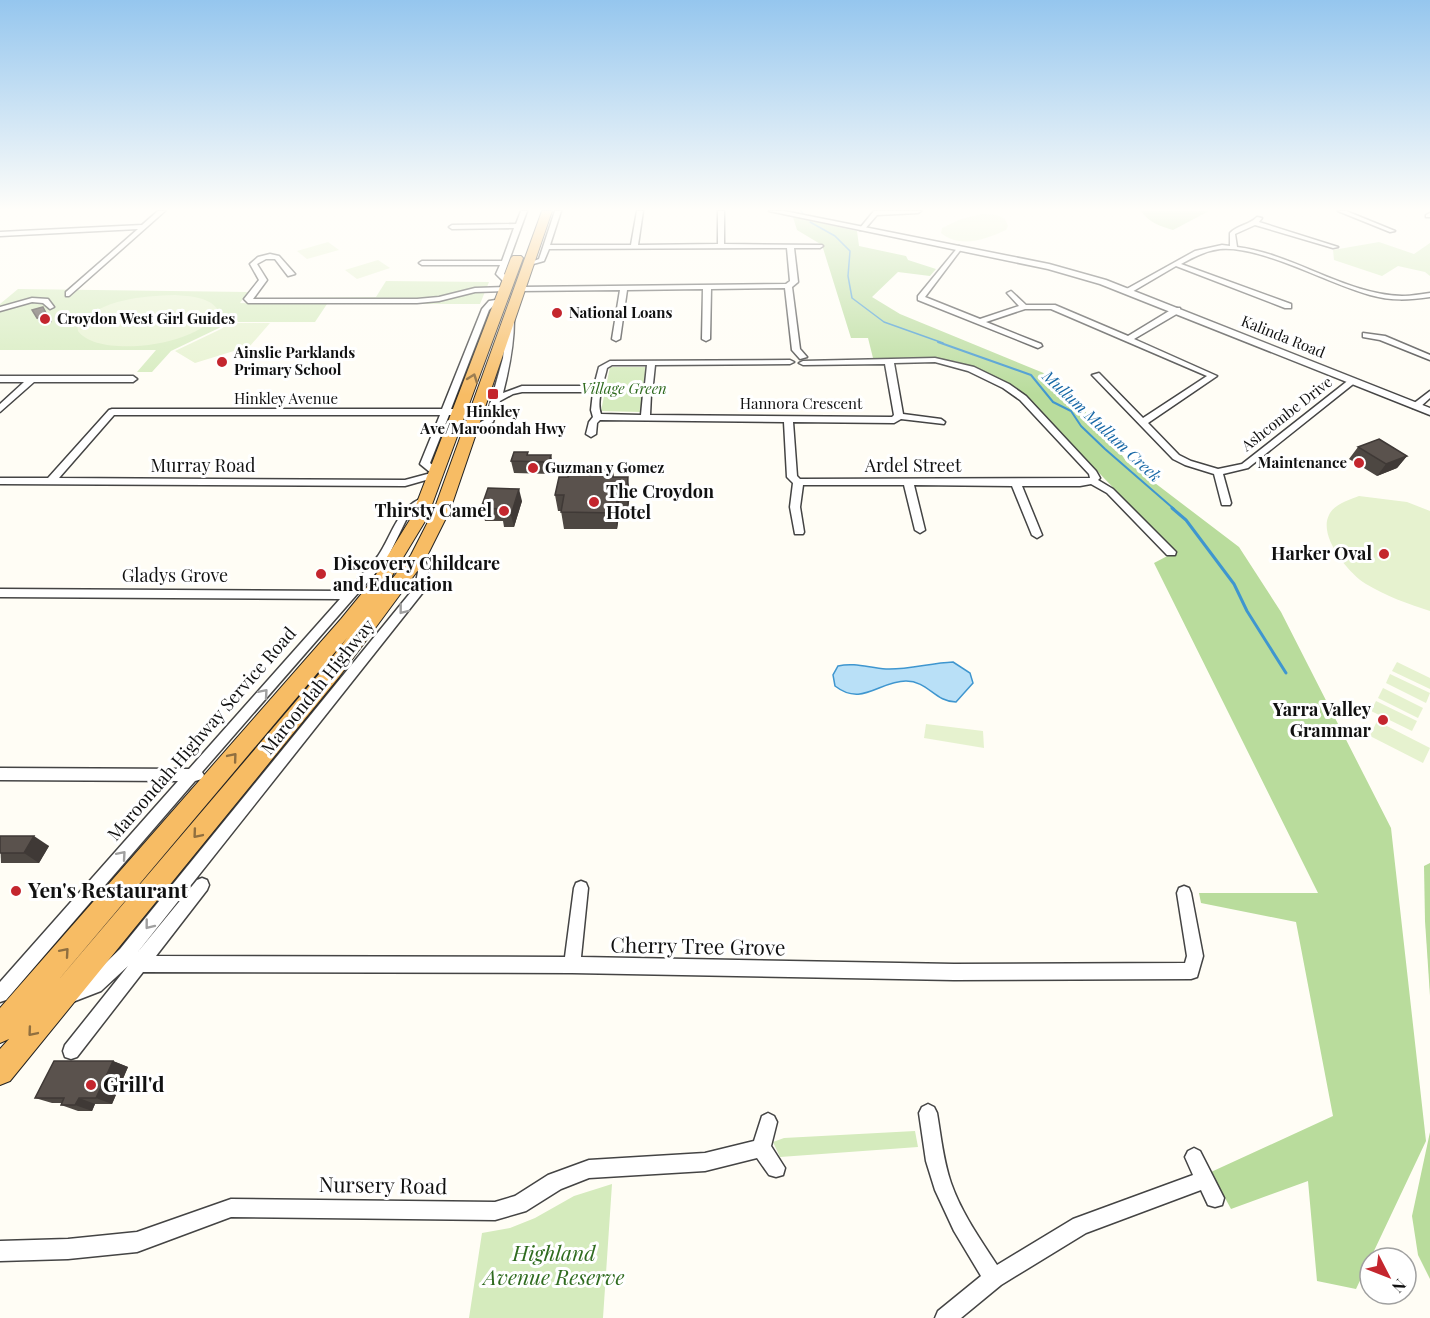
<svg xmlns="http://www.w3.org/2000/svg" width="1430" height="1318" viewBox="0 0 1430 1318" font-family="'Playfair Display',serif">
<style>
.green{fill:#d5ebbd}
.forest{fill:#b9dc9c}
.pitch{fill:#e6f2cf}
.water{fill:#b9e0f7;stroke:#3f96cf;stroke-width:1.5}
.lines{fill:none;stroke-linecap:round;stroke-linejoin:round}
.stream-far2{stroke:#3f96cf;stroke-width:1.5}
.stream-far1{stroke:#3f96cf;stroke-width:2}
.stream{stroke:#3f96cf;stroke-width:3}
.minor-casing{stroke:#444;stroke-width:3}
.tertiary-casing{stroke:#444;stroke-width:3}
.trunk-casing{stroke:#222;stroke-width:2}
.minor{fill:#fff;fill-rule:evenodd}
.tertiary{fill:#fff;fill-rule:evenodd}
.trunk{fill:#f7bc64;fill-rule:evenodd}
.wall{fill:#4d4742}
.shaded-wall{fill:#3f3936}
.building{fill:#5a524d;stroke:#3f3936;stroke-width:1.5}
.oneway{stroke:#906f3f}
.oneway2{stroke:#a0a0a0}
.poi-dot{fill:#c4262e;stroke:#fff;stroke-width:2}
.labels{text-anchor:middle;stroke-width:6;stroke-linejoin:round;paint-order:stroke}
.far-poi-label{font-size:15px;font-weight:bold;fill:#111;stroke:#fff;text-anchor:start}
.far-street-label{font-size:15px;fill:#111;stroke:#fff}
.far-park-label{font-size:15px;font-style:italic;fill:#2f6b1f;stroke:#fff}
.far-water-label{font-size:16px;font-style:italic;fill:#1768a6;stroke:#fff}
.street-label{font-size:18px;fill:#111;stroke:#fff}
.poi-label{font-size:18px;font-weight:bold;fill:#111;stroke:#fff;text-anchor:end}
.near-poi-label{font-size:21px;font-weight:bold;fill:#111;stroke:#fff;text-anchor:start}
.near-street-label{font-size:21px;fill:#111;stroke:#fff}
.near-park-label{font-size:21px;font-style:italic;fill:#2f6b1f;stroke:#fff}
</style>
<rect width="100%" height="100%" fill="#fffdf5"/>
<g class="green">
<path d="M 1379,242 L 1414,254 L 1430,243 L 1430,276 L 1425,272 L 1398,266 L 1382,276 L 1334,260 L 1333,250 Z"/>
<path d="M 386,281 L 489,282 L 480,304 L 327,304 L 315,322 L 226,322 L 219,328 L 171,351 L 152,372 L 137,372 L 156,350 L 0,350 L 0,304 L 18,289 L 248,292 L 240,303 L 271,304 L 276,298 L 376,297 Z"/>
<path d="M 610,367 L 646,367 L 641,412 L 601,411 Z"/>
<path d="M 915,1131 L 918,1147 L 780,1157 L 773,1142 L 784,1138 Z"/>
<path d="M 612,1184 L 603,1318 L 469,1318 L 482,1233 L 510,1228 L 535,1218 L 574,1196 Z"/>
</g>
<g class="forest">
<path d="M 1141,211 L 1209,211 L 1173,230 C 1160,226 1148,222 1141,211 Z"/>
<path d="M 793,217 L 857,231 L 859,246 L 906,256 L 908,260 L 936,269 L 930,276 L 898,272 L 872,297 L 900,314 L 1046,374 L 1106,432 L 1126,461 L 1239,547 L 1281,612 L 1391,828 L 1426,1141 L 1356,1289 L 1317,1281 L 1308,1181 L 1231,1209 L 1211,1172 L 1333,1116 L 1296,922 L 1201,903 L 1199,893 L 1318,893 L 1154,563 L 1175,552 L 1029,400 L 969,366 L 958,362 L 941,359 L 873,358 L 868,338 L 851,338 L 822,245 L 797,230 Z"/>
<path d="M 1430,863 L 1430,996 L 1425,921 L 1424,866 Z"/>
<path d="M 1430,1132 L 1430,1279 L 1418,1255 L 1412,1216 Z"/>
</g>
<g class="pitch">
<path d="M 982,214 L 997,215 L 1005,219 L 1008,226 L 1006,230 C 986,239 961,249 941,233 L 942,228 L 961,219 Z"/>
<path d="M 328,242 L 339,250 L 307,259 L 297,251 Z"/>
<path d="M 378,260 L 390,268 L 357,279 L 345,270 Z"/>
<path d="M 175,295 C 189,296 210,297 218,310 C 206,345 99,360 78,331 L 77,325 C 103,299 141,296 175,295 Z"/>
<path d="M 229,323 L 270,323 L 250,346 L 195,363 L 175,351 L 221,329 Z"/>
<path d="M 1359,496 L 1407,502 L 1430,511 L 1430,611 C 1408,604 1386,596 1366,584 C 1348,573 1318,536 1329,515 C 1334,504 1349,500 1359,496 Z"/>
<path d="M 1397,662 L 1430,678 L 1430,689 L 1392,671 Z"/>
<path d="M 1390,674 L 1430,693 L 1426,703 L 1386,683 Z"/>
<path d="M 1383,688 L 1423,708 L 1418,718 L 1378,698 Z"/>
<path d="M 1376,701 L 1417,721 L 1412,731 L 1371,711 Z"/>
<path d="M 1377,721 L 1430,748 L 1423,763 L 1370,736 Z"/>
<path d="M 926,724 L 983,731 L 984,748 L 924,738 Z"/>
</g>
<path class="water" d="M 953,662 L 970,673 L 973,683 L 956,702 C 935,702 928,681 906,681 C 879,681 862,707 835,686 L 833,675 L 838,666 C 855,662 869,668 886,669 C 908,670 930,663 953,662 Z"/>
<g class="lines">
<g class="stream-far2">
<path d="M 801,211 L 803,214"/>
<path d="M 810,222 L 835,236 L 850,251 L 848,276 L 852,298 L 884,322 L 943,343"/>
</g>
<path class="stream-far1" d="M 938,342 L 1031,375 L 1053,402 L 1071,411 L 1081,426 L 1105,449 L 1174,509"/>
<path class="stream" d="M 1172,508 L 1186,520 L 1234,584 L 1247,611 L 1286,673"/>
<g class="minor-casing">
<g id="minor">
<path d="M 158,211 L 165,211 L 69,296 L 66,296 L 66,292 L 138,229 L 0,236 L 0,232 L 142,225 Z"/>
<path d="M 521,211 L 527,211 L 504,274 L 512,280 L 512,284 L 506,284 L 496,274 L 500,265 L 422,265 L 419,263 L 422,261 L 502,261 L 514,228 L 452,229 L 449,227 L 452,225 L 516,224 Z"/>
<path d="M 555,211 L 561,211 L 550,245 L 631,245 L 637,211 L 643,211 L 638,245 L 718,244 L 718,211 L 724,211 L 724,244 L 822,245 L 823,246 L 820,248 L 794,248 L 798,282 L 792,287 L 800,349 L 807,357 L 800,359 L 792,350 L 785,288 L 711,289 L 710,339 L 706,341 L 702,339 L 703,289 L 627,290 L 620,339 L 616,341 L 612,339 L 620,290 L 518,291 L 518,287 L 521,287 L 786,284 L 790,281 L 787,248 L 549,249 L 544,261 L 526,266 L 526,264 L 539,259 Z"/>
<path d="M 874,211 L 921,211 L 918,213 L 877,215 L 864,230 L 860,230 L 860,228 Z"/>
<path d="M 1338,211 L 1346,211 L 1395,231 L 1390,232 Z"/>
<path d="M 1430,213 L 1430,217 L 1426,217 L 1426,215 Z"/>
<path d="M 1257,217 L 1262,218 L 1259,222 L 1338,247 L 1333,248 L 1255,225 L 1235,234 L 1237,247 C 1294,254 1344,294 1402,296 C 1411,296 1421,294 1430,293 L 1430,297 C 1409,300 1391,301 1370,295 C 1329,284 1260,245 1220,249 C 1205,251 1194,257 1181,264 L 1291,304 L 1291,308 L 1285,308 L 1176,266 L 1130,293 L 1123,291 L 1195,251 L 1222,245 L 1230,246 L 1230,233 C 1238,225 1249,225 1257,217 Z"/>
<path d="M 959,246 L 962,248 L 925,297 L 980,319 L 1019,306 L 1007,293 L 1011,291 L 1026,305 L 1055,305 L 1128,336 L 1174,308 L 1180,308 L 1180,312 L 1134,339 L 1217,376 L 1148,423 L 1179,455 L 1191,461 L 1218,469 L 1242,464 L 1350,379 L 1357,381 L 1248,468 L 1223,474 L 1231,503 L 1230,505 L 1222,505 L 1214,474 L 1185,465 L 1173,459 L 1092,375 L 1099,373 L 1143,418 L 1207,376 L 1051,309 L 1025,309 L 986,322 L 1041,344 L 1042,346 L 1038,348 L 918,300 L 918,296 Z"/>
<path d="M 270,254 L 279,256 L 295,274 L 288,276 L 275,259 L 266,259 L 257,264 L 267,280 L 253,299 L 417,299 L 439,297 L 475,288 L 506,287 L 510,289 L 506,291 L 475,292 L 439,301 L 417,303 L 248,303 L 244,299 L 259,280 L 250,264 L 258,257 Z"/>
<path d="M 32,298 L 48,299 L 54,307 L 50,309 L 43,303 L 32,302 L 0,311 L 0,307 Z"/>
<path d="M 502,299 L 505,299 L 505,303 L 494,305 L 489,310 L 451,409 L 461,409 L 465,412 L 461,415 L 449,415 L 430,463 L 440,470 L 440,476 L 405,486 L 0,484 L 0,478 L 48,478 L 109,410 L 112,409 L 442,409 L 482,309 L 489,301 ZM 114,415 L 440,415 L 420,464 L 431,473 L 405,480 L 59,478 Z"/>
<path d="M 507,318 L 514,320 C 514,345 509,369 503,393 L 522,386 L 594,386 L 599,367 L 610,361 L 790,360 L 794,362 L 790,364 L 655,365 L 653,384 L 649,387 L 645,384 L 647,365 L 612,365 L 607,368 C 604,382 596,401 601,414 L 641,415 L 643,394 L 647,391 L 651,394 L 650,415 L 892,417 L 894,415 L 885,364 L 803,365 L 799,363 L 803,361 L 935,358 L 974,367 L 1009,384 L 1026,396 L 1096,471 L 1100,478 L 1098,480 L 1113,489 L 1176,552 L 1175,555 L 1167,555 L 1107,493 L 1091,484 L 1080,486 L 1022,486 L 1042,535 L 1037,538 L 1032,535 L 1012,486 L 914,485 L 925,530 L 920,533 L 915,530 L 904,485 L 803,485 L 800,507 L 804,532 L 803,534 L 795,534 L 790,507 L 793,483 L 787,477 L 784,422 L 600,420 L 597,423 L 596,434 L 591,437 L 586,434 L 589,422 L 593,417 L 591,410 L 593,392 L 522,392 L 513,394 L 500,401 L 493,422 L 473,434 L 467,434 L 467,430 L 486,419 L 503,358 ZM 935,362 L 968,371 L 1003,388 L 1020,400 L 1089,474 L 1090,478 L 800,479 L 797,476 L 793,422 L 894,423 L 901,419 L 944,424 L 945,422 L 941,419 L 903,414 L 894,363 Z"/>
<path d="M 1363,333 L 1385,336 L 1430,355 L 1430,360 L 1380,340 L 1363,337 Z"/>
<path d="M 0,376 L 133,376 L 137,379 L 133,382 L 34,382 L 0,412 L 0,404 L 24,382 L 0,382 Z"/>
<path d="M 1430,391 L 1430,398 L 1419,408 L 1413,408 L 1413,404 Z"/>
<path d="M 427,496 L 431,497 L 431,501 L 414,511 L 407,518 L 386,561 L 202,772 L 204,775 L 202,779 L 195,781 L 6,1000 L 0,1002 L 0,982 L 178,781 L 0,780 L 0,768 L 189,769 L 340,599 L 0,597 L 0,589 L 347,591 C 357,580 369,568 378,556 C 394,532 397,506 427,496 Z"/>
<path d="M 418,554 C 431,560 429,579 424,591 L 137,953 L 197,880 L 202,878 L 207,880 L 209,885 L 207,890 L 156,956 L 565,957 L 574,888 L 576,883 L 581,881 L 586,883 L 588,888 L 581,957 L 954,964 L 1185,963 L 1187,956 L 1177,893 L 1179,888 L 1184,886 L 1189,888 L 1191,893 L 1203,956 L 1197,977 L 1191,979 L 954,980 L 572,973 L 143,972 L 77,1057 L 71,1059 L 65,1057 L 63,1051 L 65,1045 L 128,966 L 101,991 L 70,1003 L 64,1001 L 62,995 L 64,989 L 89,979 L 120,949 L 415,587 L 418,572 L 413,558 Z"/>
<path d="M 928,1104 L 934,1107 L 937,1113 C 941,1136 943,1160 951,1183 C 961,1212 980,1239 997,1265 L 1073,1219 L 1193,1175 L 1185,1157 L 1188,1151 L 1194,1148 L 1200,1151 L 1224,1198 L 1222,1205 L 1215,1207 L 1208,1205 L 1201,1190 L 1086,1233 L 1001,1285 L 961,1318 L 935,1318 L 938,1311 L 981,1276 L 954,1231 L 935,1190 L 926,1161 L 919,1113 L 922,1107 Z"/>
<path d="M 768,1113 L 774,1116 L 777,1122 L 771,1146 L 785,1168 L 783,1175 L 776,1177 L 769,1175 L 757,1158 L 705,1171 L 589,1178 L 561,1189 L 526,1211 L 495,1220 L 231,1217 L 137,1252 L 68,1259 L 0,1261 L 0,1241 L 68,1239 L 137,1232 L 231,1199 L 495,1202 L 515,1196 L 548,1175 L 589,1160 L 705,1153 L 754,1141 L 762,1116 Z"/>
</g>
</g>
<g class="tertiary-casing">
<path id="tertiary" d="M 769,211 L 784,211 L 1049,264 L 1106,280 L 1430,408 L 1430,415 L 1100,284 L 1048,269 Z"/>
</g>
<g class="trunk-casing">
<path id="trunk" d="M 542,211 L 552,211 L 450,510 L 424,562 L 339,677 L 10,1081 L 0,1085 L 0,1049 L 9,1039 L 0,1043 L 0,1008 L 341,619 L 372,581 L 411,518 L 511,258 L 513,256 L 521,256 L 523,258 L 427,518 L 384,589 L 411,555 L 434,510 ZM 347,638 L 325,667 L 55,984 Z"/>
</g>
<use href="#minor" class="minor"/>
<use href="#tertiary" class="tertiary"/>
<use href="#trunk" class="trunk"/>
</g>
<g class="wall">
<path d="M 1358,447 L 1407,456 L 1397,468 L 1377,476 L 1349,459 Z"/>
<path d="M 529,455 L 551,455 L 553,467 L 551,474 L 514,473 L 511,461 Z"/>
<path d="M 612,465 L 614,477 L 630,494 L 628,510 L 620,510 L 617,529 L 564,529 L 561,511 L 558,511 L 555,495 L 568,477 Z"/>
<path d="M 522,501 L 514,527 L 504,527 L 503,521 L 485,521 L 481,508 Z"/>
<path d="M 0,836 L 49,846 L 39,863 L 1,863 Z"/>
<path d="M 113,1061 L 128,1067 L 112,1104 L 95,1104 L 92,1111 L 78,1111 L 61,1105 L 62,1103 L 52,1103 L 35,1098 Z"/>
</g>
<g class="shaded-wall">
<path d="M 43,307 L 52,322 L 42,325 L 37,318 Z"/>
<path d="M 551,455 L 553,467 L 551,474 L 549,462 Z"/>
<path d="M 1407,456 L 1397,468 L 1377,476 L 1386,464 Z"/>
<path d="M 612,465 L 614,481 L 610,477 Z"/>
<path d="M 628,477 L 630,494 L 628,510 L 626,494 Z"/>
<path d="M 519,489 L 522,501 L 514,527 L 511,515 Z"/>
<path d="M 618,494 L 620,510 L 617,529 L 615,513 Z"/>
<path d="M 34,836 L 49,846 L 39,863 L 24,853 Z"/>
<path d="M 113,1061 L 128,1067 L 112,1104 L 96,1098 Z"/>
<path d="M 79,1098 L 95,1104 L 92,1111 L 75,1105 Z"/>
</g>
<g class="building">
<path d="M 43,307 L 47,315 L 37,318 L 32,310 Z"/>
<path d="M 1379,439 L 1407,456 L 1386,464 L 1358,447 Z"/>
<path d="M 514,452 L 528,452 L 527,455 L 551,455 L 549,462 L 511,461 Z"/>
<path d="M 571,464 L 612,465 L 610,477 L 628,477 L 626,494 L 618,494 L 615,513 L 561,512 L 564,495 L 555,495 L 559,477 L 568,477 Z"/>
<path d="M 488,488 L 519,489 L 511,515 L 501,515 L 503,509 L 481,508 Z"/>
<path d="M 0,836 L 34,836 L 24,853 L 0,853 Z"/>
<path d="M 54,1061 L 113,1061 L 96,1098 L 79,1098 L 75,1105 L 61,1105 L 64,1098 L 35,1098 Z"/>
</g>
<defs><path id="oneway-chevron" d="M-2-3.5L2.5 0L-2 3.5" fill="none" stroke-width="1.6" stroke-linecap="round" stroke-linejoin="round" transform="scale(1.5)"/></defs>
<g class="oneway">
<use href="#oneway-chevron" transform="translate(473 378) rotate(-70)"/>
<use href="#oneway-chevron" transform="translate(233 757) rotate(-50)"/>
<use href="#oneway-chevron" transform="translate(197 834) rotate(130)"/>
<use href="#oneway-chevron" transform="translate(65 952) rotate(-49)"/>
<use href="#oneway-chevron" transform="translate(32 1032) rotate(130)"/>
</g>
<g class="oneway2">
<use href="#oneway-chevron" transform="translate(403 610) rotate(128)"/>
<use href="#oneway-chevron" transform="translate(264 693) rotate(-49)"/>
<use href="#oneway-chevron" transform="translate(122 855) rotate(-49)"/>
<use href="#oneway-chevron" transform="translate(149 925) rotate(128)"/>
</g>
<linearGradient id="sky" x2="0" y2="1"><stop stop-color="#95c6ee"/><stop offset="0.53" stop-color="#fffefa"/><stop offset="1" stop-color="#fffefa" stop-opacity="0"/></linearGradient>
<rect width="1430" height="395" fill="url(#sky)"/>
<g class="poi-dot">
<circle cx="557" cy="313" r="6"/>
<circle cx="45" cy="319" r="6"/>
<circle cx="222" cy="362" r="6"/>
<rect x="487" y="388" width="12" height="12" rx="3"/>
<circle cx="1359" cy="463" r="6"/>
<circle cx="533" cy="468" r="6"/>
<circle cx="594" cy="502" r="6"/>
<circle cx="504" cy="511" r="6"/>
<circle cx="1384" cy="554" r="6"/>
<circle cx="321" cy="574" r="6"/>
<circle cx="1383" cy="720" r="6"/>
<circle cx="16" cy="891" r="6"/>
<circle cx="91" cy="1085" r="6"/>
</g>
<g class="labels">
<g class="far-poi-label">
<text x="569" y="318">National Loans</text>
<text x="57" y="324">Croydon West Girl Guides</text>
<text x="234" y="358">Ainslie Parklands<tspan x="234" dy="17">Primary School</tspan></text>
<text x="493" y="417" text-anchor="middle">Hinkley<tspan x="493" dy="17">Ave/Maroondah Hwy</tspan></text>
<text x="1347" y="468" text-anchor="end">Maintenance</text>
<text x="545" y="473">Guzman y Gomez</text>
</g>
<g class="far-street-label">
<text transform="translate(1283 337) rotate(22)" y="5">Kalinda Road</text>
<text x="286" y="404">Hinkley Avenue</text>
<text x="801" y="409">Hannora Crescent</text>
<text transform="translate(1287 414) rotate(-38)" y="5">Ashcombe Drive</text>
</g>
<g class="far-park-label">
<text x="624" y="394">Village Green</text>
</g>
<g class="far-water-label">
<text transform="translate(1102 426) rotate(43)" y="6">Mullum Mullum Creek</text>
</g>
<g class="street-label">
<text x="203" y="472">Murray Road</text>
<text x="913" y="472">Ardel Street</text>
<text x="175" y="582">Gladys Grove</text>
<text transform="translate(318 687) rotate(-51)" y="6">Maroondah Highway</text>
<text transform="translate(202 734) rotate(-49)" y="6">Maroondah Highway Service Road</text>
</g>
<g class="poi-label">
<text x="606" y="498" text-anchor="start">The Croydon<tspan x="606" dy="21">Hotel</tspan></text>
<text x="492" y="517">Thirsty Camel</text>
<text x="1372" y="560">Harker Oval</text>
<text x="333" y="570" text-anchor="start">Discovery Childcare<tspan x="333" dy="21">and Education</tspan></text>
<text x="1371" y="716">Yarra Valley<tspan x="1371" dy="21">Grammar</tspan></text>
</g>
<g class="near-poi-label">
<text x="28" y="898">Yen's Restaurant</text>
<text x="103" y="1092">Grill'd</text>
</g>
<g class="near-street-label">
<text transform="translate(698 947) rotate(1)" y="7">Cherry Tree Grove</text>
<text transform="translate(383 1186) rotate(1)" y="7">Nursery Road</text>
</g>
<g class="near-park-label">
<text x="554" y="1261">Highland<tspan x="554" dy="24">Avenue Reserve</tspan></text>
</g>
</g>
<g transform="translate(1388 1276) rotate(132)"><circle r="28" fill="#ffffff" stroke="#a0a0a0" stroke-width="1.5"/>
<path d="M0-4.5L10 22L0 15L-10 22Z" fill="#c4262e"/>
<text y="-9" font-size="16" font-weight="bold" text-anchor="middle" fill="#111111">N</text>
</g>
</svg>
